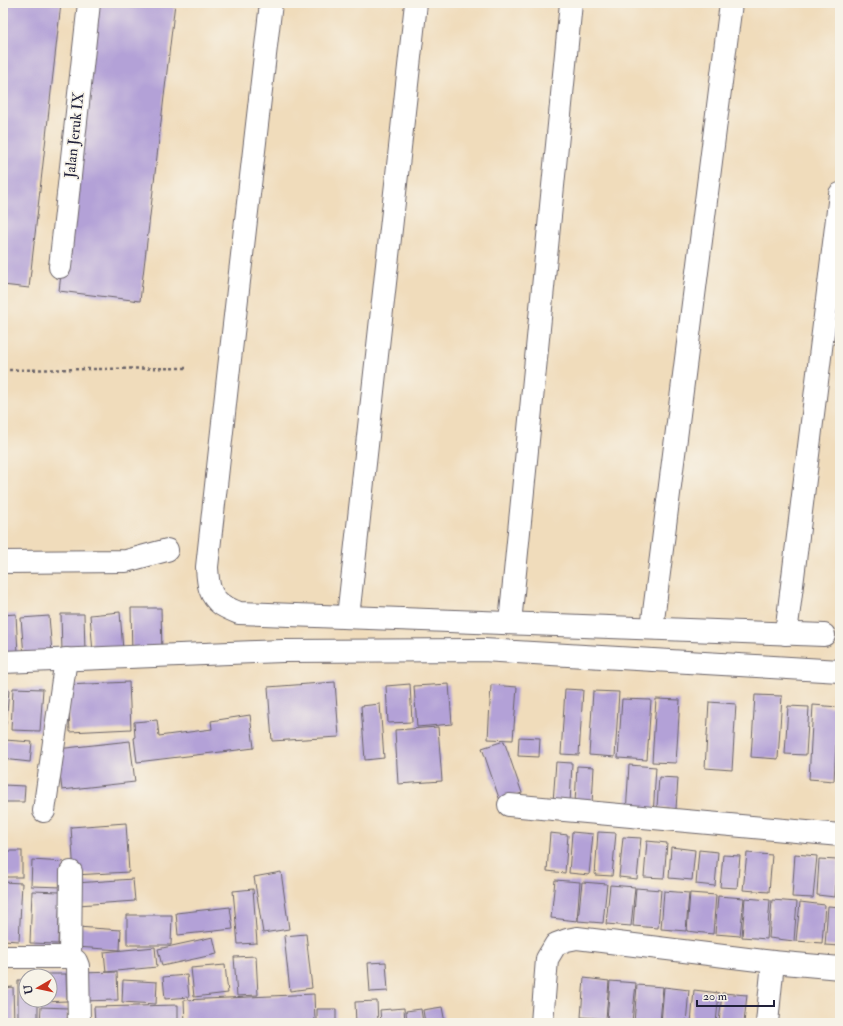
<svg xmlns="http://www.w3.org/2000/svg" width="843" height="1026" viewBox="0 0 843 1026" font-family="'IM FELL Double Pica',serif">
<style>
.building{fill:#b3a1d7}
.lines{fill:none;stroke-linecap:round;stroke-linejoin:round}
.street-casing{stroke:#6a6368;stroke-width:24}
.path{stroke:#6a6368;stroke-width:2.5;stroke-dasharray:3 3;stroke-linecap:butt}
.street{stroke:#fff;stroke-width:22}
.labels{text-anchor:middle;stroke-width:3.5;stroke-linejoin:round;paint-order:stroke}
.street-label{font-size:15px;fill:#22223b;stroke:#f7f3e8}
</style>
<rect width="100%" height="100%" fill="#f7f3e8"/>
<filter id="ink" filterUnits="userSpaceOnUse"><feTurbulence type="fractalNoise" baseFrequency=".025" numOctaves="2"/><feDisplacementMap in="SourceGraphic" scale="8" xChannelSelector="R" yChannelSelector="G"/><feConvolveMatrix kernelMatrix="1 2 1 2 8 2 1 2 1" color-interpolation-filters="sRGB"/></filter>
<filter id="wash" filterUnits="userSpaceOnUse"><feTurbulence type="fractalNoise" baseFrequency=".012" numOctaves="4" result="noise"/><feDisplacementMap in="SourceGraphic" scale="16" xChannelSelector="R" yChannelSelector="G"/><feGaussianBlur stdDeviation="0.9" result="paint"/><feColorMatrix in="noise" values="0 0 0 0 0 0 0 0 0 0 0 0 0 0 0 0 0 1.4 0 .05"/><feComposite in="paint" operator="in"/></filter>
<g filter="url(#wash)">
<rect width="100%" height="100%" fill="#f0dcbb"/>
<g id="blocks">
<g class="building">
<path d="M 3,3 L 61,3 L 29,288 L 3,285 Z"/>
<path d="M 93,3 L 175,3 L 140,301 L 59,291 Z"/>
<path d="M 131,608 L 161,608 L 162,655 L 132,656 Z"/>
<path d="M 120,612 L 123,650 L 93,653 L 90,615 Z"/>
<path d="M 16,614 L 18,654 L 3,655 L 3,615 Z"/>
<path d="M 61,614 L 84,614 L 85,652 L 62,652 Z"/>
<path d="M 49,616 L 52,653 L 24,656 L 21,618 Z"/>
<path d="M 129,682 L 131,729 L 70,732 L 68,685 Z"/>
<path d="M 335,682 L 339,737 L 272,741 L 268,687 Z"/>
<path d="M 410,684 L 412,722 L 388,723 L 386,686 Z"/>
<path d="M 449,684 L 452,724 L 417,727 L 414,686 Z"/>
<path d="M 491,685 L 517,687 L 513,740 L 488,739 Z"/>
<path d="M 13,688 L 43,689 L 40,731 L 11,730 Z"/>
<path d="M 3,689 L 9,690 L 6,724 L 3,724 Z"/>
<path d="M 565,689 L 583,690 L 579,755 L 561,754 Z"/>
<path d="M 593,691 L 619,692 L 615,757 L 589,755 Z"/>
<path d="M 755,695 L 782,696 L 778,759 L 751,757 Z"/>
<path d="M 622,699 L 651,700 L 647,760 L 618,758 Z"/>
<path d="M 656,699 L 680,700 L 676,763 L 652,762 Z"/>
<path d="M 709,702 L 736,704 L 732,770 L 705,768 Z"/>
<path d="M 380,704 L 384,758 L 365,760 L 361,706 Z"/>
<path d="M 813,705 L 838,707 L 834,781 L 809,779 Z"/>
<path d="M 788,706 L 809,707 L 806,755 L 785,754 Z"/>
<path d="M 250,715 L 254,748 L 246,749 L 137,762 L 134,738 L 135,738 L 134,722 L 157,720 L 159,736 L 212,729 L 211,721 Z"/>
<path d="M 438,727 L 442,781 L 398,784 L 395,730 Z"/>
<path d="M 519,737 L 540,738 L 539,757 L 518,756 Z"/>
<path d="M 5,740 L 32,742 L 30,762 L 3,759 Z"/>
<path d="M 130,741 L 135,782 L 62,790 L 57,749 Z"/>
<path d="M 504,741 L 522,793 L 500,801 L 482,748 Z"/>
<path d="M 556,762 L 572,763 L 570,804 L 553,802 Z"/>
<path d="M 629,765 L 656,767 L 653,816 L 626,814 Z"/>
<path d="M 577,766 L 594,767 L 592,804 L 575,803 Z"/>
<path d="M 659,777 L 678,778 L 676,809 L 657,807 Z"/>
<path d="M 3,785 L 25,786 L 24,802 L 3,802 Z"/>
<path d="M 126,823 L 129,872 L 74,875 L 71,827 Z"/>
<path d="M 572,832 L 593,834 L 589,875 L 569,873 Z"/>
<path d="M 598,832 L 616,833 L 612,876 L 595,875 Z"/>
<path d="M 550,833 L 568,835 L 565,873 L 547,871 Z"/>
<path d="M 623,837 L 641,838 L 637,879 L 619,877 Z"/>
<path d="M 647,841 L 667,843 L 664,878 L 644,877 Z"/>
<path d="M 671,847 L 695,850 L 692,880 L 669,878 Z"/>
<path d="M 699,850 L 718,852 L 715,886 L 696,884 Z"/>
<rect x="3" y="851" width="19" height="26"/>
<path d="M 747,853 L 772,855 L 769,892 L 743,890 Z"/>
<path d="M 795,854 L 817,856 L 813,898 L 792,897 Z"/>
<path d="M 723,855 L 740,856 L 737,888 L 720,887 Z"/>
<path d="M 819,859 L 838,860 L 835,897 L 817,895 Z"/>
<path d="M 32,860 L 64,862 L 63,887 L 31,886 Z"/>
<path d="M 281,872 L 289,929 L 263,933 L 254,877 Z"/>
<path d="M 133,879 L 135,901 L 78,905 L 76,883 Z"/>
<path d="M 555,880 L 580,882 L 577,921 L 551,918 Z"/>
<path d="M 3,882 L 22,883 L 19,941 L 3,940 Z"/>
<path d="M 582,882 L 607,884 L 603,923 L 578,921 Z"/>
<path d="M 610,885 L 635,887 L 631,926 L 606,924 Z"/>
<path d="M 636,888 L 661,890 L 658,928 L 633,926 Z"/>
<path d="M 253,889 L 257,943 L 238,944 L 233,891 Z"/>
<path d="M 32,891 L 60,892 L 58,944 L 30,943 Z"/>
<path d="M 664,891 L 689,893 L 686,931 L 661,929 Z"/>
<path d="M 690,893 L 716,895 L 713,934 L 687,931 Z"/>
<path d="M 718,896 L 744,898 L 740,936 L 715,934 Z"/>
<path d="M 745,898 L 770,900 L 767,939 L 742,937 Z"/>
<path d="M 772,900 L 797,902 L 794,941 L 769,938 Z"/>
<path d="M 800,902 L 825,905 L 822,943 L 796,941 Z"/>
<path d="M 828,906 L 840,907 L 840,946 L 825,945 Z"/>
<path d="M 230,907 L 233,929 L 178,935 L 176,913 Z"/>
<path d="M 127,915 L 172,915 L 171,945 L 127,945 Z"/>
<path d="M 77,927 L 121,930 L 120,950 L 76,947 Z"/>
<path d="M 306,934 L 312,988 L 290,991 L 284,936 Z"/>
<path d="M 213,937 L 217,954 L 162,966 L 158,949 Z"/>
<path d="M 155,947 L 157,967 L 106,972 L 104,952 Z"/>
<path d="M 256,956 L 258,995 L 237,996 L 234,957 Z"/>
<path d="M 386,962 L 388,991 L 370,992 L 368,963 Z"/>
<path d="M 225,965 L 228,993 L 194,997 L 191,968 Z"/>
<path d="M 117,972 L 118,1000 L 81,1001 L 80,973 Z"/>
<path d="M 41,974 L 66,974 L 67,1001 L 42,1002 L 42,1000 L 50,1000 L 50,976 L 41,976 Z"/>
<path d="M 187,975 L 189,997 L 165,999 L 163,977 Z"/>
<path d="M 584,978 L 609,981 L 606,1019 L 581,1017 Z"/>
<path d="M 18,980 L 26,980 L 26,1000 L 38,1000 L 38,1023 L 18,1023 Z"/>
<path d="M 123,980 L 157,982 L 156,1004 L 122,1002 Z"/>
<path d="M 610,981 L 636,983 L 632,1022 L 607,1020 Z"/>
<path d="M 637,985 L 663,987 L 660,1023 L 634,1023 Z"/>
<path d="M 13,987 L 14,1023 L 3,1023 L 3,988 Z"/>
<path d="M 664,987 L 689,990 L 686,1023 L 661,1023 Z"/>
<path d="M 694,990 L 719,993 L 716,1023 L 691,1023 Z"/>
<path d="M 722,993 L 747,995 L 744,1023 L 719,1023 Z"/>
<path d="M 314,994 L 315,1021 L 283,1023 L 185,1023 L 184,1000 Z"/>
<path d="M 377,1001 L 378,1023 L 356,1023 L 355,1002 Z"/>
<path d="M 178,1005 L 178,1023 L 95,1023 L 94,1007 Z"/>
<path d="M 41,1007 L 68,1008 L 67,1023 L 40,1023 Z"/>
<path d="M 442,1007 L 445,1023 L 425,1023 L 423,1010 Z"/>
<path d="M 404,1008 L 405,1023 L 381,1023 L 380,1010 Z"/>
<path d="M 317,1009 L 336,1009 L 336,1022 L 354,1021 L 354,1023 L 317,1023 Z"/>
<path d="M 421,1009 L 423,1023 L 407,1023 L 406,1011 Z"/>
<path d="M 581,1021 L 592,1022 L 592,1023 L 581,1023 Z"/>
</g>
</g>
</g>
<g filter="url(#ink)">
<use href="#blocks" fill-opacity="0" stroke="#6a6368" stroke-width="1"/>
<g class="lines">
<g class="street-casing">
<g id="street">
<path d="M 271,3 L 229,368 L 207,567 C 208,582 208,595 222,605 C 227,608 234,611 239,613 L 824,635"/>
<path d="M 60,267 L 89,3"/>
<path d="M 3,562 L 126,561 L 167,550"/>
<path d="M 348,617 L 416,3"/>
<path d="M 510,623 L 571,3"/>
<path d="M 652,628 L 731,3"/>
<path d="M 786,634 L 840,194"/>
<path d="M 3,662 L 283,651 L 483,650 L 840,671"/>
<path d="M 509,805 L 840,835"/>
<path d="M 44,811 L 66,659"/>
<path d="M 3,957 L 70,957 L 76,961 L 78,966 L 79,1023"/>
<path d="M 70,957 L 71,872"/>
<path d="M 542,1023 L 547,959 L 556,944 L 567,940 L 577,938 L 773,962 L 840,968"/>
<path d="M 767,1023 L 773,962"/>
</g>
</g>
<path class="path" d="M 3,370 L 186,368"/>
<use href="#street" class="street"/>
</g>
</g>
<g class="labels">
<g class="street-label">
<text transform="translate(74 135) rotate(-84)" y="5">Jalan Jeruk IX</text>
</g>
</g>
<rect width="843" height="1026" fill="none" stroke="#f7f3e8" stroke-width="16"/>
<g transform="translate(38 988) rotate(261)"><circle r="19" fill="#f7f3e8" stroke="#a29fa3"/>
<path d="M0-3L7 15L0 10L-7 15Z" fill="#c8321e"/>
<text y="-6" font-size="11" font-weight="bold" text-anchor="middle" fill="#22223b">U</text>
</g>
<path d="M697 1000v6h77v-6" fill="none" stroke="#22223b" stroke-width="2"/>
<text x="703" y="1000" font-size="12" fill="#22223b" stroke="#f7f3e8" stroke-width="3" paint-order="stroke">20 m</text>
</svg>
